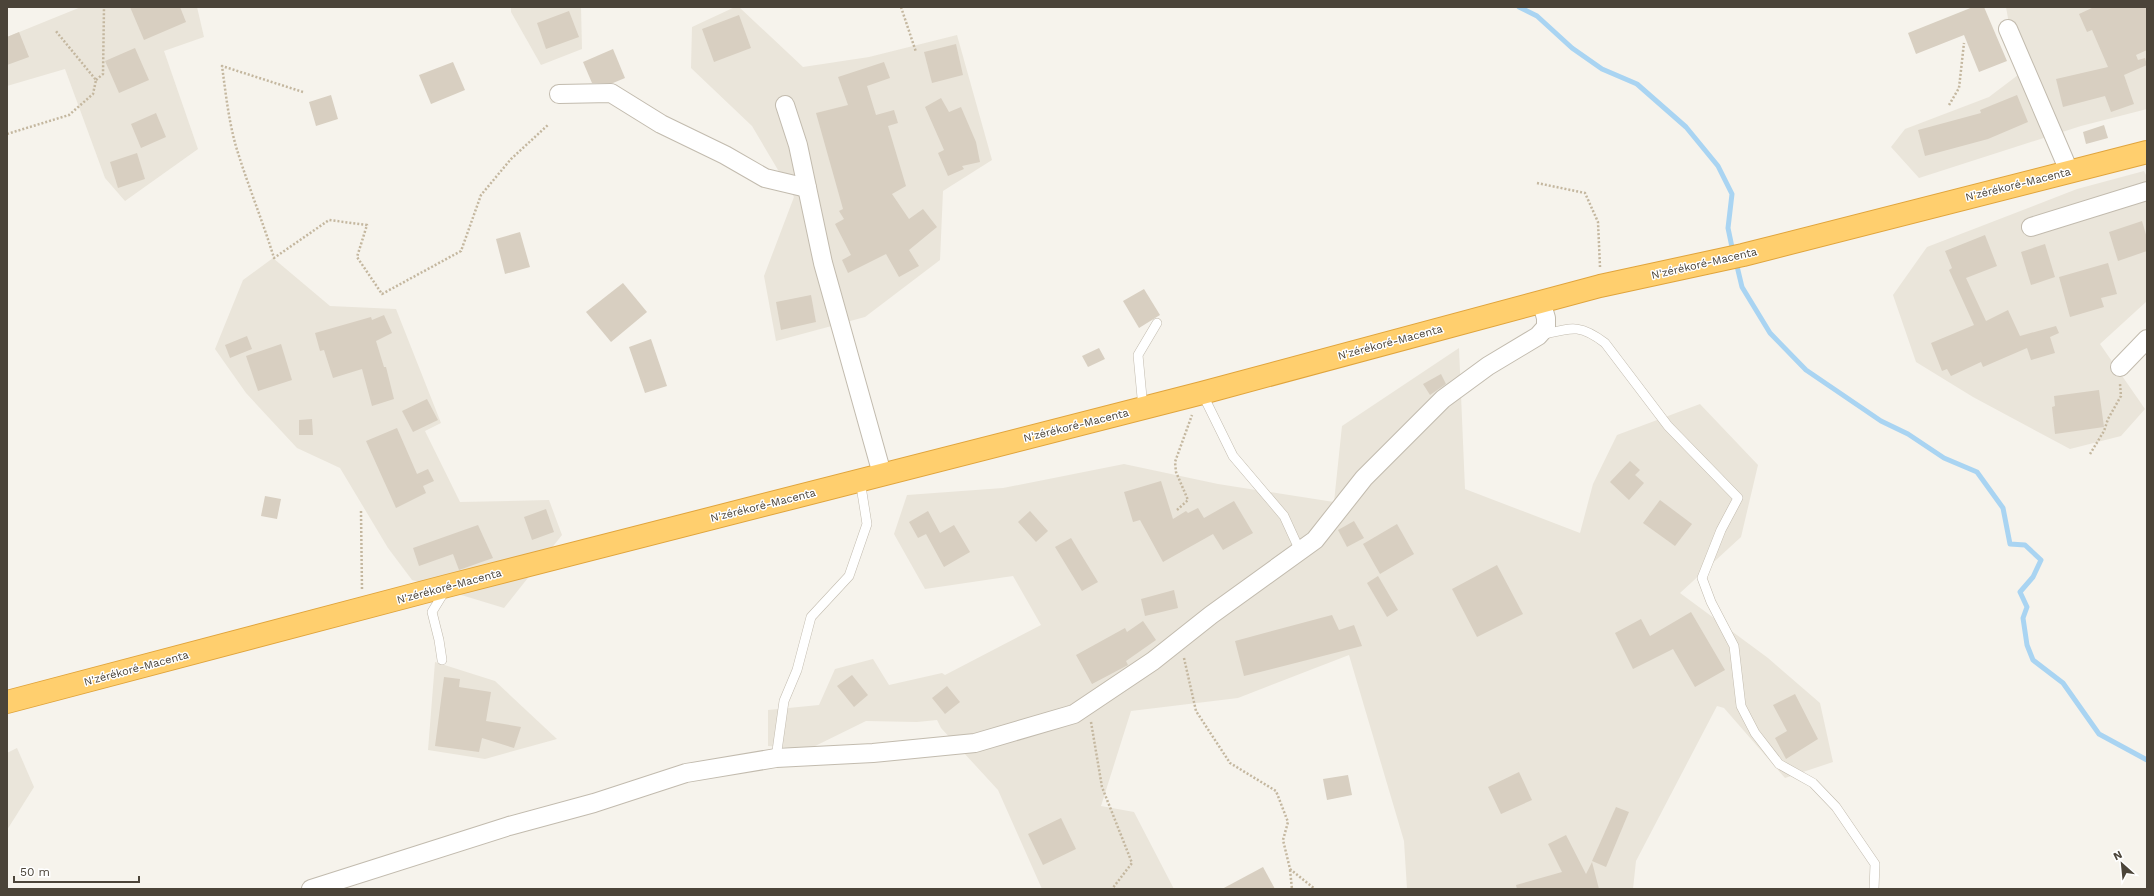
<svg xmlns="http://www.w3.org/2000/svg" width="2154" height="896" viewBox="0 0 2154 896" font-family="'Work Sans',sans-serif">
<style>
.residential{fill:#eae5da}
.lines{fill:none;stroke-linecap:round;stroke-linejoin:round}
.stream{stroke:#a9d4f2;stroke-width:5}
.building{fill:#d8cfc1}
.lane-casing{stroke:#c2bbae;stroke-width:10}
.street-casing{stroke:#c2bbae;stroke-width:20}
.highway-casing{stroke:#e0a43c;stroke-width:24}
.path{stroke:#c4b79f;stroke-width:2.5;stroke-dasharray:2 2;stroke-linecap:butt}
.lane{stroke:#fff;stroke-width:9}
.street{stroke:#fff;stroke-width:18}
.highway{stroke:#ffcf6e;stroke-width:22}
.labels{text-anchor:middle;stroke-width:3;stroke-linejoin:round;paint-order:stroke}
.street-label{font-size:11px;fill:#4b4439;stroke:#fff}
</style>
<rect width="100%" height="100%" fill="#f6f3ec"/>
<g class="residential">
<path d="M 81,7 L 197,7 L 204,37 L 164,51 L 198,149 L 125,201 L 105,178 L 65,69 L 7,86 L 7,37 Z"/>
<path d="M 511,7 L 581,7 L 582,49 L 541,65 L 511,12 Z"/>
<path d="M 735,7 L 739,7 L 803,67 L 869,57 L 957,35 L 992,160 L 943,191 L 940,260 L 865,317 L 776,341 L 764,276 L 794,197 L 752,126 L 691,68 L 692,27 Z"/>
<path d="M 2006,7 L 2147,7 L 2147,109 L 2081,126 L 1919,178 L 1891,147 L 1905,129 L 1989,97 L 2018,75 Z"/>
<path d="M 2144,171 L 2147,177 L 2147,301 L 2100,344 L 2145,409 L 2121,436 L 2070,449 L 1973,397 L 1916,362 L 1893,295 L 1927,247 L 2077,189 Z"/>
<path d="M 273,258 L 330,306 L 396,309 L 441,423 L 425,431 L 460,502 L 549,500 L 562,535 L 504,608 L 412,580 L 388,548 L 340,468 L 297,448 L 246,393 L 215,349 L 243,280 Z"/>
<path d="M 1459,348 L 1465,489 L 1580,533 L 1593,484 L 1617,435 L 1700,404 L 1758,465 L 1741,537 L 1680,593 L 1768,658 L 1820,703 L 1833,762 L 1785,778 L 1724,708 L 1717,706 L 1636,861 L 1633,889 L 1407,889 L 1404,841 L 1349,655 L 1238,698 L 1131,711 L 1101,806 L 1134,812 L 1174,889 L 1042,889 L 998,790 L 941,728 L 937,720 L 917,722 L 866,721 L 809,749 L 768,746 L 768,710 L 819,705 L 835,669 L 873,659 L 889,685 L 942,673 L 945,675 L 1041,625 L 1013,576 L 925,589 L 894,534 L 907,495 L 1003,488 L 1124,464 L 1218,484 L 1334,502 L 1342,426 Z"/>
<path d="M 435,662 L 495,681 L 557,739 L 485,759 L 428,750 Z"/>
<path d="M 17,748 L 34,787 L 7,830 L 7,753 Z"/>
</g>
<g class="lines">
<g class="stream">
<path d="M 1519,7 L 1537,16 L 1572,48 L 1602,69 L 1637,84 L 1686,127 L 1718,166 L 1732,194 L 1728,228 L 1733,252"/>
<path d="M 1736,262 L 1742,287 L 1770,333 L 1806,370 L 1881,421 L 1908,434 L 1944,458 L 1977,472 L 2003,508 L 2010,544 L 2025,545 L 2041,560 L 2033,577 L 2020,592 L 2027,607 L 2023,618 L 2027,645 L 2033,660 L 2063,683 L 2099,734 L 2147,760"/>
</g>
</g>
<g class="building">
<path d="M 130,7 L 180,7 L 186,22 L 144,40 Z"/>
<path d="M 1973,7 L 1984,7 L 2007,61 L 1979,72 L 1964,35 L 1916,54 L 1908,33 Z"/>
<path d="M 2094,7 L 2147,7 L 2147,50 L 2136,55 L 2138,60 L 2145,58 L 2147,65 L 2124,75 L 2134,104 L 2111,112 L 2105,96 L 2063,107 L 2056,79 L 2108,67 L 2092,30 L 2087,32 L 2079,14 Z"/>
<path d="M 569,11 L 579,37 L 546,49 L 537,23 Z"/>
<path d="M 739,15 L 751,48 L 714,62 L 702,29 Z"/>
<path d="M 19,32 L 29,57 L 7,65 L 7,37 Z"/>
<path d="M 956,44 L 963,75 L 932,83 L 924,52 Z"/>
<path d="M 135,48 L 149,80 L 119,93 L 105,61 Z"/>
<path d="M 613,49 L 625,78 L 613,83 L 592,83 L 583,62 Z"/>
<path d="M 453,62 L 465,90 L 431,104 L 419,75 Z"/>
<path d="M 884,62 L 890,78 L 867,86 L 876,115 L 894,110 L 898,123 L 888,126 L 906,186 L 892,194 L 909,219 L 923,209 L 937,227 L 909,250 L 919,266 L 899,277 L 886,254 L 848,273 L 842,260 L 851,255 L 835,224 L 844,219 L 839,211 L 843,209 L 816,113 L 848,105 L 838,77 Z"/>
<path d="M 331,95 L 338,119 L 316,126 L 309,102 Z"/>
<path d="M 2017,95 L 2028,122 L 1988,139 L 1925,156 L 1918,130 L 1981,113 L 1980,110 Z"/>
<path d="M 941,98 L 949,112 L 961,107 L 976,142 L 980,162 L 962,166 L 964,169 L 948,176 L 938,153 L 944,150 L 925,107 Z"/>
<path d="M 156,113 L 166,137 L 141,148 L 131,124 Z"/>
<path d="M 2104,125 L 2108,138 L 2086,144 L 2083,132 Z"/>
<path d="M 137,153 L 145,179 L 118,188 L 110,162 Z"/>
<path d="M 2142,221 L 2147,238 L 2147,251 L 2118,261 L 2109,232 Z"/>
<path d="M 520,232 L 530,267 L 505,274 L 496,239 Z"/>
<path d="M 1985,235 L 1997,266 L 1966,278 L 1986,321 L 2008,310 L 2020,336 L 2056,326 L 2059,333 L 2050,337 L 2055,353 L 2031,360 L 2027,348 L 1983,367 L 1981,362 L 1951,376 L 1947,369 L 1942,371 L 1931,343 L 1974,325 L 1949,270 L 1952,268 L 1945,251 Z"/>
<path d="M 2045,244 L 2055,277 L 2031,285 L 2021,252 Z"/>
<path d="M 2108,263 L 2117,294 L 2101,298 L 2104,307 L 2070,317 L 2059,277 Z"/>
<path d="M 623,283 L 647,312 L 611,342 L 586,312 Z"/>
<path d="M 1144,289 L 1160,315 L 1139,328 L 1123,301 Z"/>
<path d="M 811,295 L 816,322 L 781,330 L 776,302 Z"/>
<path d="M 384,315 L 392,333 L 376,341 L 384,367 L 386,367 L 394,399 L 372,406 L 362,369 L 333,378 L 324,350 L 320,351 L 315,333 L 371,317 L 372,320 Z"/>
<path d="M 247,336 L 252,349 L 230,358 L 225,345 Z"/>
<path d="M 651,339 L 667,386 L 645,393 L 629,347 Z"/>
<path d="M 281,344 L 292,380 L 258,391 L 246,356 Z"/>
<path d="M 1099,348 L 1105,359 L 1088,367 L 1082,356 Z"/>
<path d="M 1441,374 L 1446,384 L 1430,395 L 1423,384 Z"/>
<path d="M 2099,390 L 2104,427 L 2055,434 L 2052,407 L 2055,406 L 2054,396 Z"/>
<path d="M 427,399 L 438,420 L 413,432 L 402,411 Z"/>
<path d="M 312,419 L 313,435 L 299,435 L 299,420 Z"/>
<path d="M 397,428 L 417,474 L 428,469 L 434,481 L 423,486 L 426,493 L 396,508 L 366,441 Z"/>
<path d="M 1630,461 L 1640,470 L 1635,475 L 1644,483 L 1629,500 L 1610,482 Z"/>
<path d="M 1161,481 L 1173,519 L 1186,511 L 1188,513 L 1198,508 L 1204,518 L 1234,501 L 1253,533 L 1223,550 L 1213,534 L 1163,562 L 1140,520 L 1133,522 L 1124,492 Z"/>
<path d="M 265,496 L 281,499 L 277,519 L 261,516 Z"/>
<path d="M 1660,500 L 1692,524 L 1675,546 L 1643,523 Z"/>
<path d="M 546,509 L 554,532 L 532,540 L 524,517 Z"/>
<path d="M 928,511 L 940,533 L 954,525 L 970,552 L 944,567 L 926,534 L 918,538 L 909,522 Z"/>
<path d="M 1030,511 L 1048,531 L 1036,542 L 1018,522 Z"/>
<path d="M 1354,521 L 1364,538 L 1347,547 L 1338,530 Z"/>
<path d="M 1397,524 L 1414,554 L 1380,574 L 1363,544 Z"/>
<path d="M 478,525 L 493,558 L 459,570 L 453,554 L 419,566 L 413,548 Z"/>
<path d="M 1071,538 L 1098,582 L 1082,591 L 1055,547 Z"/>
<path d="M 1497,565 L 1523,614 L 1477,637 L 1452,589 Z"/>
<path d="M 1378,576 L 1398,610 L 1387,617 L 1367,583 Z"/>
<path d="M 1174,590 L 1178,608 L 1145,616 L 1141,599 Z"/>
<path d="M 1691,612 L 1725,670 L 1695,687 L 1673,649 L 1633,669 L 1615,633 L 1641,619 L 1650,636 Z"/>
<path d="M 1332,615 L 1339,630 L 1354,625 L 1362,646 L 1244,676 L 1235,641 Z"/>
<path d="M 1143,621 L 1156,640 L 1126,661 L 1128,665 L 1092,684 L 1076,655 L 1125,628 L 1127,632 Z"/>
<path d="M 852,675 L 868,695 L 854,707 L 837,686 Z"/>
<path d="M 444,677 L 460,679 L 459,687 L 491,692 L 486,721 L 521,727 L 514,748 L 482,738 L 479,752 L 435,746 Z"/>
<path d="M 947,686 L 960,702 L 945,714 L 932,698 Z"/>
<path d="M 1795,694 L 1818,739 L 1786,759 L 1775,738 L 1787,731 L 1773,705 Z"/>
<path d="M 1519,772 L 1532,800 L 1501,814 L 1488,787 Z"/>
<path d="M 1348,775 L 1352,795 L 1327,800 L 1323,779 Z"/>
<path d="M 1616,807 L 1629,812 L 1606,867 L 1592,861 Z"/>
<path d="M 1061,818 L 1076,849 L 1043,865 L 1028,834 Z"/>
<path d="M 1566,835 L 1586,874 L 1592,862 L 1599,889 L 1517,889 L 1516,885 L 1562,872 L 1548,844 Z"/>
<path d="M 1263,867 L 1275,889 L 1222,889 Z"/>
</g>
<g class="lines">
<g class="lane-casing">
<g id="lane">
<path d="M 1541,335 C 1571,328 1579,323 1605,343 L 1668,426 L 1738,498 L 1721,530 L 1702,578 L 1711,602 L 1734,646 L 1741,706 L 1755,733 L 1779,764 L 1813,783 L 1836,807 L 1875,864 L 1874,889"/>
<path d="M 1202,393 L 1233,456 L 1284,516 L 1300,551"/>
<path d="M 1143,408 L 1138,355 L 1157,323"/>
<path d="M 442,660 L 439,640 L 432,612 L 446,589"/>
<path d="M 776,758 L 784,701 L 797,670 L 811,617 L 849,576 L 867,524 L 860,480"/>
</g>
</g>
<g class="street-casing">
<g id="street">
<path d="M 2008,29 L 2069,171"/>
<path d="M 559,94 L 611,93 L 661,124 L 725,155 L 765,178 L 807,188"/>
<path d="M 785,105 L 798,145 L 823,263 L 882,474"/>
<path d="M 2031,227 L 2147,191"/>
<path d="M 2120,367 L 2147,339"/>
<path d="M 311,889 L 509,826 L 594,803 L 686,773 L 776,758 L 873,753 L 975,743 L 1074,714 L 1153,661 L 1211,615 L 1315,540 L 1364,478 L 1443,399 L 1488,366 L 1538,336 L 1546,327 L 1546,318 L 1541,301"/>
</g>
</g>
<g class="highway-casing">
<path id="highway" d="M 7,702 L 447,586 L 1202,393 L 1600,286 L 1743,255 L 2147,152"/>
</g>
<g class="path">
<path d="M 901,7 L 916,52"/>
<path d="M 96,80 L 103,74 L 104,7"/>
<path d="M 303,92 L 222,66 C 226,95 229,125 238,153 C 249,188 263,222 274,258 L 329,220 L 367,225 L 357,257 L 382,294 L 461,251 L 481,195 L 511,159 L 549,124"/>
<path d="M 1949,105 L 1959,88 L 1964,43"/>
<path d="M 7,134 L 69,115 L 93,94 L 96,80 L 55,30"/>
<path d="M 1537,183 L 1585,193 L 1598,222 L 1600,267"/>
<path d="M 2090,454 L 2104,431 L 2108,419 L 2121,396 L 2120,384"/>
<path d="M 1177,510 L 1188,500 L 1176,472 L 1175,462 L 1192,415"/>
<path d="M 361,511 L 362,590"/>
<path d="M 1184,658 L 1196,711 L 1230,763 L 1276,791 L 1288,822 L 1283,840 L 1290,869 L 1315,889"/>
<path d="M 1091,722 L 1102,787 L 1132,863 L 1112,889"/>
<path d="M 1290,870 L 1292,889"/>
</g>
<use href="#lane" class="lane"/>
<use href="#street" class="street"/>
<use href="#highway" class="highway"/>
</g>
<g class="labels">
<g class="street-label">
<text transform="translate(2018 184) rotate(-14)" y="4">N'zérékoré-Macenta</text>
<text transform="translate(1704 263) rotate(-13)" y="4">N'zérékoré-Macenta</text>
<text transform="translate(1390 342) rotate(-15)" y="4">N'zérékoré-Macenta</text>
<text transform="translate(1076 425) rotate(-14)" y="4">N'zérékoré-Macenta</text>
<text transform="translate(763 505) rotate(-14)" y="4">N'zérékoré-Macenta</text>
<text transform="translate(449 586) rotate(-15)" y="4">N'zérékoré-Macenta</text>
<text transform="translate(136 668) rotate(-15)" y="4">N'zérékoré-Macenta</text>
</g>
</g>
<rect width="2154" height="896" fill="none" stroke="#4b4439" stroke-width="16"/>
<g transform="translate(2122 864) rotate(333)" stroke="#ffffff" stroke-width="3" paint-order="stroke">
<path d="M0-3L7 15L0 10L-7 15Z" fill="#4b4439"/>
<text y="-6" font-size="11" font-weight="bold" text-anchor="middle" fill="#4b4439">N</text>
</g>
<path d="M14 876v6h125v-6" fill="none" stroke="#4b4439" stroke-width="2"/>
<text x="20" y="876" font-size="12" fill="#4b4439" stroke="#ffffff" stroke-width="3" paint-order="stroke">50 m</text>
</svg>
